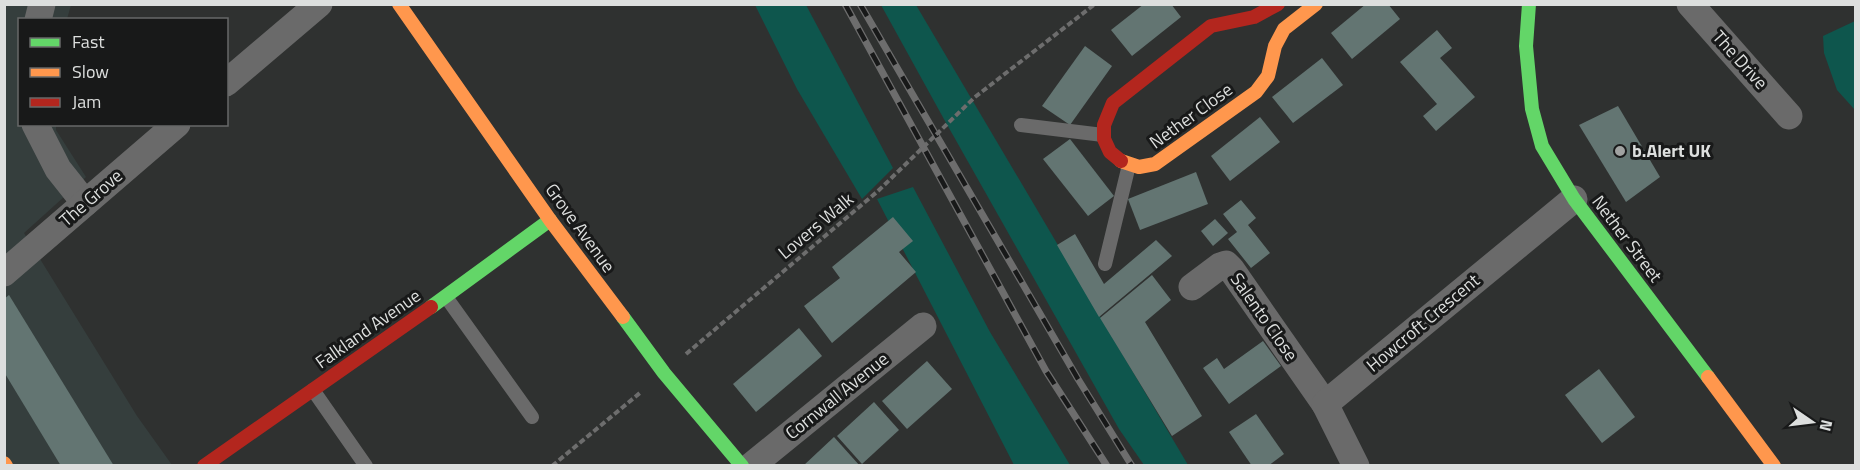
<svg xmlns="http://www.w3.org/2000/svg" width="1860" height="470" viewBox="0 0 1860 470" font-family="'Titillium Web',sans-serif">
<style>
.built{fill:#353e3d}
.green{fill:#0e564d}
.building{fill:#637572}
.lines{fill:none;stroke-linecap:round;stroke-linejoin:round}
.path{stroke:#6d6d6d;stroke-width:4;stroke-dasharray:6 3;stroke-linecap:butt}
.lane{stroke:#6a6a6a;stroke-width:14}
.street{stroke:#6a6a6a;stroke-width:27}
.fast{stroke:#63d668;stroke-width:14}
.slow{stroke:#ff974d;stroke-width:14}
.jam{stroke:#b3261e;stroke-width:14}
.rail-casing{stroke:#6d6d6d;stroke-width:7}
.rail{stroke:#181919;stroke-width:4.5;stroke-dasharray:14;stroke-linecap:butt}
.path-bridge{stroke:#6d6d6d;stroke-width:4;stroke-dasharray:6 3;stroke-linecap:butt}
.poi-dot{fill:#a0a2a1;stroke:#181919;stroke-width:2}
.labels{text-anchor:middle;stroke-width:6;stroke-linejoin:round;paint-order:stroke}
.street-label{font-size:18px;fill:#dddfde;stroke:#181919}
.poi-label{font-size:18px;font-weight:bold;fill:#dddfde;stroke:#181919;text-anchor:start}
</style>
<rect width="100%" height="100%" fill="#2f3130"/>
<path class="built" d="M 4,5 L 71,5 L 67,19 L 20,20 L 20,124 L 56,125 L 56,130 L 86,177 L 24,233 L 137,416 L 172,465 L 5,465 Z"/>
<g class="green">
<path d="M 755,5 L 806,5 L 893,168 L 862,199 L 797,89 Z"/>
<path d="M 881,5 L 916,5 L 1188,465 L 1144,465 L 1119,429 L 945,121 Z"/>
<path d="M 1855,21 L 1855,110 L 1837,90 L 1824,53 L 1823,36 Z"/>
<path d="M 913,187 L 990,332 L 1070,465 L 1014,465 L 877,199 Z"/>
</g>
<g class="building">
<path d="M 1144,4 L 1171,4 L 1181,17 L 1132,56 L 1111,30 Z"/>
<path d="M 1366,4 L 1388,4 L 1400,19 L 1352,59 L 1331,33 Z"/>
<path d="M 1437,30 L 1452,48 L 1440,58 L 1475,97 L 1436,131 L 1423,116 L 1437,104 L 1400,62 Z"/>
<path d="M 1085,46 L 1112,66 L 1070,125 L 1042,106 Z"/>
<path d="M 1322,58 L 1343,85 L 1293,123 L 1272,97 Z"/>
<path d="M 1618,106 L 1660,177 L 1626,202 L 1579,125 Z"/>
<path d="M 1260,117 L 1280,142 L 1230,181 L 1211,156 Z"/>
<path d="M 1070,139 L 1114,196 L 1088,216 L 1043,159 Z"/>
<path d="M 1196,172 L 1208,204 L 1140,230 L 1128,199 Z"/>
<path d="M 1241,200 L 1256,218 L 1248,225 L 1270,253 L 1251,268 L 1228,239 L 1237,232 L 1223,214 Z"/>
<path d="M 893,217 L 913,241 L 899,252 L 916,272 L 832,343 L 804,306 L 840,278 L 832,267 Z"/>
<path d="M 1215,219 L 1228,233 L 1213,246 L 1201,231 Z"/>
<path d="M 1075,234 L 1104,284 L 1156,240 L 1172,256 L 1099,317 L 1057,245 Z"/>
<path d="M 1152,275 L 1171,300 L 1145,322 L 1202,416 L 1172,436 L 1100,318 Z"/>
<path d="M 9,295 L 114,466 L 61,466 L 4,372 L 4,299 Z"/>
<path d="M 799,328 L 822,356 L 756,412 L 733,384 Z"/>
<path d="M 1263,341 L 1281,366 L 1229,404 L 1203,368 L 1217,358 L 1224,369 Z"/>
<path d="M 927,361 L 952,389 L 907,429 L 882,401 Z"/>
<path d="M 1599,369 L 1635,417 L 1602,443 L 1565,395 Z"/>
<path d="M 874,402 L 899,430 L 862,464 L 837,436 Z"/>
<path d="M 1256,414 L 1284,454 L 1268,466 L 1252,466 L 1229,432 Z"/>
<path d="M 834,437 L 860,466 L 803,466 Z"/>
</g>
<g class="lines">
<g class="path">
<path d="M 975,97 L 1095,4"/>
<path d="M 686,354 L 878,191"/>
<path d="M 552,466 L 641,392"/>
</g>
<g class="lane">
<path d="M 1021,125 L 1103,135"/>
<path d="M 1105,264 L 1129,165"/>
<path d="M 446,297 L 532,417"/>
<path d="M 313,390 L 366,466"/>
</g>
<g class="street">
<path d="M 1690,4 L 1789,116"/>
<path d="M 38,20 L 42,4"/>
<path d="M 226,83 L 319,4"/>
<path d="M 35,124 L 58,169 L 85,203"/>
<path d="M 4,273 L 177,124"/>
<path d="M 1192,287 L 1220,266 L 1226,264 L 1231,269 L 1325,404"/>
<path d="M 751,466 L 923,326"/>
<path d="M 1356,466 L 1325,404 L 1574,199"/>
</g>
<g class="fast">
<path d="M 1529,4 L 1526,46 L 1532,109 L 1542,146 L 1574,199 L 1708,377"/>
<path d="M 431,307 L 550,220"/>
<path d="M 623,317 L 664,373 L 742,466"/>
</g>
<g class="slow">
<path d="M 399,4 L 550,220 L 623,317"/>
<path d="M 1121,161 L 1139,167 L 1155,164 L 1256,92 L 1268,76 L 1275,46 L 1284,29 L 1316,4"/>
<path d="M 1708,377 L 1774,466"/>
<path d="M 4,463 L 6,466"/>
</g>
<g class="jam">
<path d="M 1121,161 L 1110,152 L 1104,139 L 1104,125 L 1113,103 L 1211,26 L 1254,17 L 1278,4"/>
<path d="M 204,466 L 431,307"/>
</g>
<g class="rail-casing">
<g id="rail">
<path d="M 845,4 L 1046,371 L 1107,466"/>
<path d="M 860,4 L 1078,379 L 1132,466"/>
</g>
</g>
<use href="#rail" class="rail"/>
<path class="path-bridge" d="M 878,191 L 975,97"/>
</g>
<circle class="poi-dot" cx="1620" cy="151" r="6"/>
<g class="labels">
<g class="street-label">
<text transform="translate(1740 60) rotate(48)" y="6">The Drive</text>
<text transform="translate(1191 116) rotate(-36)" y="6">Nether Close</text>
<text transform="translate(91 198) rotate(-41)" y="6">The Grove</text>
<text transform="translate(816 226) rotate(-40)" y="6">Lovers Walk</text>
<text transform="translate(580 228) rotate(54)" y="6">Grove Avenue</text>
<text transform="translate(1627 239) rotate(53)" y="6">Nether Street</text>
<text transform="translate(1264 317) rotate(55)" y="6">Salento Close</text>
<text transform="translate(1423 323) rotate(-40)" y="6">Howcroft Crescent</text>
<text transform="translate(368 329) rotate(-35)" y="6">Falkland Avenue</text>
<text transform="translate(837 396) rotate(-39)" y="6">Cornwall Avenue</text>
</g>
<g class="poi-label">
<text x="1632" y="157">b.Alert UK</text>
</g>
</g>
<rect width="1860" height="470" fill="none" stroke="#dddfde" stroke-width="12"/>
<rect x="18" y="18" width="210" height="108" fill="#181919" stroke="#676868" stroke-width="1.5"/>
<rect x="30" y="38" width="30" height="9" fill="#63d668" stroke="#676868" stroke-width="1.5"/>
<text x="72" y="48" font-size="18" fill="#dddfde">Fast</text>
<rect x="30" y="68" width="30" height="9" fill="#ff974d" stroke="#676868" stroke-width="1.5"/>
<text x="72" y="78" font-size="18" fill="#dddfde">Slow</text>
<rect x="30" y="98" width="30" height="9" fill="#b3261e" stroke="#676868" stroke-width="1.5"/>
<text x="72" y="108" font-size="18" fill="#dddfde">Jam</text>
<g transform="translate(1812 422) rotate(104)" stroke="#181919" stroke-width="4.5" paint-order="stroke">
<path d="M0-4.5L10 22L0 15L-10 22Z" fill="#dddfde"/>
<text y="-9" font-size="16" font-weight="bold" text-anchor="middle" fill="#dddfde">N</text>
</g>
</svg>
